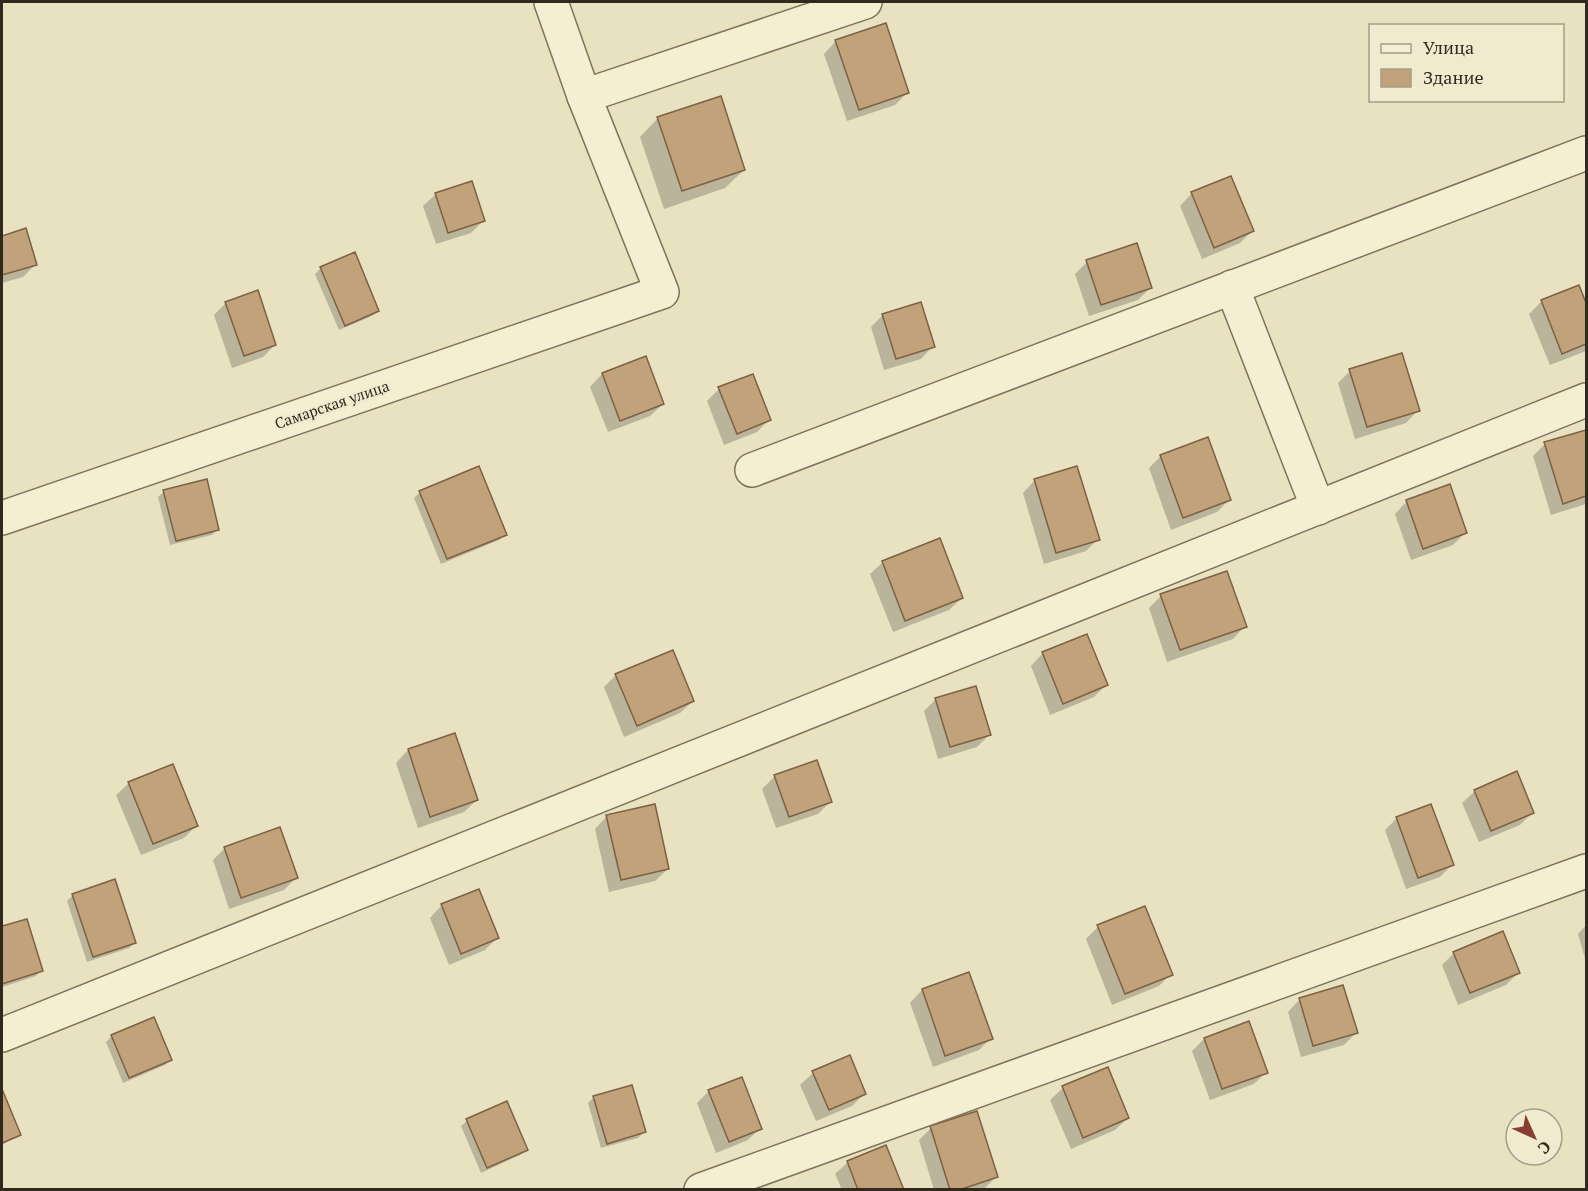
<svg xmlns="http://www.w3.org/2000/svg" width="1588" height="1191" viewBox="0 0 1588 1191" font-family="'PT Serif',serif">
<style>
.shadow{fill:#0003}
.building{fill:#c2a27a;stroke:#7c6143;stroke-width:1.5}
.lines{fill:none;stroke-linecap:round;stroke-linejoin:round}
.minor-casing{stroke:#7f735a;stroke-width:36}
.minor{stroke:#f4efd3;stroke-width:33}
.labels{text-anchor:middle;stroke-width:5;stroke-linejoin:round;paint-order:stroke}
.street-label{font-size:15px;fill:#31291d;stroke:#f0ebcf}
</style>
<rect width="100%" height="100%" fill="#e8e2c1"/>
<g class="shadow">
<path d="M 836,41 L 908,92 L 895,105 L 847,121 L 824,54 Z"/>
<path d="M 658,118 L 744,170 L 725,188 L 664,209 L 640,137 Z"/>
<path d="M 1192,193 L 1252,231 L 1240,243 L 1202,259 L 1180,206 Z"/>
<path d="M 436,194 L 484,220 L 471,233 L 436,244 L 423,206 Z"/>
<path d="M 25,230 L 35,265 L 23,277 L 2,283 L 2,237 Z"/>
<path d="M 1087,262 L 1151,287 L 1138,300 L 1089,316 L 1075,274 Z"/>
<path d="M 321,268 L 378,311 L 372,316 L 339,330 L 315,274 Z"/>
<path d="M 1579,287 L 1586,307 L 1586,351 L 1550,365 L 1529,314 L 1542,301 Z"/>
<path d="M 226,303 L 275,345 L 263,357 L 232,368 L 214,315 Z"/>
<path d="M 883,315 L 933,346 L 921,359 L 884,370 L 871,327 Z"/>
<path d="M 645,358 L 663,404 L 650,416 L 608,432 L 590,387 L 602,374 Z"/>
<path d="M 1350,371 L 1418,410 L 1406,423 L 1355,439 L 1338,383 Z"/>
<path d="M 719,389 L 769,420 L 757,432 L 724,445 L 707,401 Z"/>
<path d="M 1586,431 L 1586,504 L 1551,515 L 1533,456 L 1545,444 Z"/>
<path d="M 1161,456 L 1229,500 L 1217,512 L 1171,530 L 1149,468 Z"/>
<path d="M 1035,480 L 1098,539 L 1086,551 L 1044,564 L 1023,493 Z"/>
<path d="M 164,492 L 218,529 L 212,535 L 170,545 L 158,497 Z"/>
<path d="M 420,492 L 505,534 L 499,540 L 441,564 L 414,498 Z"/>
<path d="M 1407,501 L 1465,533 L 1453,545 L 1411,560 L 1395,514 Z"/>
<path d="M 883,562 L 962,598 L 949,610 L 893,632 L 870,574 Z"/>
<path d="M 1161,596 L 1245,626 L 1233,639 L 1167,662 L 1149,608 Z"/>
<path d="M 1043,653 L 1106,685 L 1094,697 L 1050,715 L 1031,666 Z"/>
<path d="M 616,675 L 693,701 L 680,713 L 624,737 L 604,687 Z"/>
<path d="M 936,699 L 989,735 L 977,747 L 938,759 L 924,711 Z"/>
<path d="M 454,734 L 477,800 L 464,812 L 418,828 L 396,763 L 408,750 Z"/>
<path d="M 775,776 L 830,802 L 818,814 L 776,828 L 762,789 Z"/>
<path d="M 129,783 L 196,826 L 184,838 L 141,855 L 116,795 Z"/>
<path d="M 1475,791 L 1533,812 L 1520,825 L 1479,842 L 1462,803 Z"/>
<path d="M 607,816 L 668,869 L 655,881 L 609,892 L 595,829 Z"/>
<path d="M 1397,818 L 1452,865 L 1440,877 L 1406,889 L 1385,830 Z"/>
<path d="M 225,848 L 296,878 L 284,890 L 229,909 L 213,860 Z"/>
<path d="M 73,895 L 135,942 L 129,948 L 87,962 L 67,901 Z"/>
<path d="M 442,905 L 497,938 L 485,950 L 449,965 L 430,918 Z"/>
<path d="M 26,920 L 41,970 L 36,976 L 2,987 L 2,928 Z"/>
<path d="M 1586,925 L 1586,962 L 1578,934 Z"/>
<path d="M 1098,927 L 1171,974 L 1159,986 L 1112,1005 L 1086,939 Z"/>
<path d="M 1454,953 L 1518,973 L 1506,985 L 1458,1005 L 1442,965 Z"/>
<path d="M 969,974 L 991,1038 L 979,1050 L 933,1067 L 910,1003 L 922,990 Z"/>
<path d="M 1300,999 L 1356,1033 L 1344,1045 L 1301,1057 L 1288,1012 Z"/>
<path d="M 112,1036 L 171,1059 L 165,1065 L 123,1083 L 106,1042 Z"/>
<path d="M 1204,1039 L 1266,1072 L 1254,1084 L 1210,1100 L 1192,1051 Z"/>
<path d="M 849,1057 L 864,1094 L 852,1106 L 816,1121 L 800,1085 L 813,1073 Z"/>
<path d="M 1107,1069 L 1128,1118 L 1115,1130 L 1071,1149 L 1050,1100 L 1063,1088 Z"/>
<path d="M 709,1091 L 760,1128 L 748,1140 L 716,1153 L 697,1103 Z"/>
<path d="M 2,1093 L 19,1135 L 2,1145 Z"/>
<path d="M 594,1097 L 644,1132 L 638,1138 L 601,1148 L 588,1103 Z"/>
<path d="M 506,1103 L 526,1150 L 520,1155 L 481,1173 L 461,1126 L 467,1121 Z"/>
<path d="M 931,1128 L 996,1177 L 983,1190 L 934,1190 L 919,1140 Z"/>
<path d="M 848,1162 L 902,1190 L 842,1190 L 835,1174 Z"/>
</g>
<g class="building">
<path d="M 886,23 L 909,93 L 859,110 L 835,40 Z"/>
<path d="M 721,96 L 745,170 L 682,191 L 657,117 Z"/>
<path d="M 1231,176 L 1254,231 L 1214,248 L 1191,192 Z"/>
<path d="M 472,181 L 485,221 L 448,233 L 435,193 Z"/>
<path d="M 26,228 L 37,265 L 2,275 L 2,236 Z"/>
<path d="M 1137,243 L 1152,288 L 1101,305 L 1086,260 Z"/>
<path d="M 355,252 L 379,311 L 345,326 L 320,267 Z"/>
<path d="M 1579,285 L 1586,303 L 1586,344 L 1562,354 L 1541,300 Z"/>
<path d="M 258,290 L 276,345 L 244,356 L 225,302 Z"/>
<path d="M 921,302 L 935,347 L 896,359 L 882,314 Z"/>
<path d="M 1402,353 L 1420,411 L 1367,427 L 1349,369 Z"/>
<path d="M 646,356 L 664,404 L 620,421 L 602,373 Z"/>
<path d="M 753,374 L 771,420 L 737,434 L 718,387 Z"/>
<path d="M 1586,430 L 1586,496 L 1563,504 L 1544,442 Z"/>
<path d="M 1208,437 L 1231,500 L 1183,518 L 1160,455 Z"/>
<path d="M 479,466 L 507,535 L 447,559 L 419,491 Z"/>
<path d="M 1077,466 L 1100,540 L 1056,553 L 1034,479 Z"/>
<path d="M 207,479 L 219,530 L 176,541 L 163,490 Z"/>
<path d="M 1450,484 L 1467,533 L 1423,549 L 1406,500 Z"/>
<path d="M 940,538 L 963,598 L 905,621 L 882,561 Z"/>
<path d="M 1227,571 L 1247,627 L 1180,650 L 1160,594 Z"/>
<path d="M 1087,634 L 1108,685 L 1063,704 L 1042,652 Z"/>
<path d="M 673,650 L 694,701 L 637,726 L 615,674 Z"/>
<path d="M 976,686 L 991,735 L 950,747 L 935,698 Z"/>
<path d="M 455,733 L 478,800 L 430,817 L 408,749 Z"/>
<path d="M 817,760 L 832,802 L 789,817 L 774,775 Z"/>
<path d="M 173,764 L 198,826 L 153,844 L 128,782 Z"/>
<path d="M 1517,771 L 1534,813 L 1491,831 L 1474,790 Z"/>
<path d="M 655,804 L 669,869 L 621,880 L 606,815 Z"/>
<path d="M 1431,804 L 1454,865 L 1418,878 L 1396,817 Z"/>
<path d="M 280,827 L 298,878 L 241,898 L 224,847 Z"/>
<path d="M 115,879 L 136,943 L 93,957 L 72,894 Z"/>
<path d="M 479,889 L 499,938 L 461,954 L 441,904 Z"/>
<path d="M 1145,906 L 1173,975 L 1125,994 L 1097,925 Z"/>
<path d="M 27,919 L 43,971 L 2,984 L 2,926 Z"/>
<path d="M 1503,931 L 1520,973 L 1470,993 L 1453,952 Z"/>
<path d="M 969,972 L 993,1039 L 945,1056 L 922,989 Z"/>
<path d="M 1343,985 L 1358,1033 L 1313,1046 L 1299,998 Z"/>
<path d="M 154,1017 L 172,1060 L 129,1078 L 111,1035 Z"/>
<path d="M 1249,1021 L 1268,1073 L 1222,1089 L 1204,1038 Z"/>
<path d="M 850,1055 L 866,1094 L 829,1110 L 812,1071 Z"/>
<path d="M 1108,1067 L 1129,1118 L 1083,1138 L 1062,1086 Z"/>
<path d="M 742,1077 L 762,1129 L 729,1142 L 708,1090 Z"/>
<path d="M 632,1085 L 646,1132 L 607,1144 L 593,1096 Z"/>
<path d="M 2,1089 L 21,1135 L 2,1143 Z"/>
<path d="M 507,1101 L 528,1150 L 487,1168 L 466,1119 Z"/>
<path d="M 977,1111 L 998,1177 L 959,1190 L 950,1190 L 930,1126 Z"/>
<path d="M 886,1145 L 904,1190 L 858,1190 L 847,1161 Z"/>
</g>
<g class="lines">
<g class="minor-casing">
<g id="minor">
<path d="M 584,96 L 865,2"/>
<path d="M 1232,287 L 1318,508"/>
<path d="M 752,470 L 1586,153"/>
<path d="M 2,518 L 662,292 L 584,96 L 551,2"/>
<path d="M 2,1035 L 1586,400"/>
<path d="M 701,1190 L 1586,871"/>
</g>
</g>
<use href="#minor" class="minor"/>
</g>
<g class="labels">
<g class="street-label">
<text transform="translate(332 405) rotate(-19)" y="5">Самарская улица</text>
</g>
</g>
<rect width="1588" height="1191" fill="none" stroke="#31291d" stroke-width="6"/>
<rect x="1369" y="24" width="195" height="78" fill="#f0ebcf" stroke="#a49d88" stroke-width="1.5"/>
<rect x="1381" y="44" width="30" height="9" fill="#f4efd3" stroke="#a49d88" stroke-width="1.5"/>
<text x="1423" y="54" font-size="18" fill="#31291d">Улица</text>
<rect x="1381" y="69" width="30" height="18" fill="#c2a27a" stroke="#a49d88" stroke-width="1.5"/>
<text x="1423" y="84" font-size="18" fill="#31291d">Здание</text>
<g transform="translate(1534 1137) rotate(135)"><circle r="28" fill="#f0ebcf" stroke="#a49d88" stroke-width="1.5"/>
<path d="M0-4.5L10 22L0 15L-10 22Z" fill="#883d31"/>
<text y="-9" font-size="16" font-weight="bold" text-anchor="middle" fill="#31291d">С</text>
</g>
</svg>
